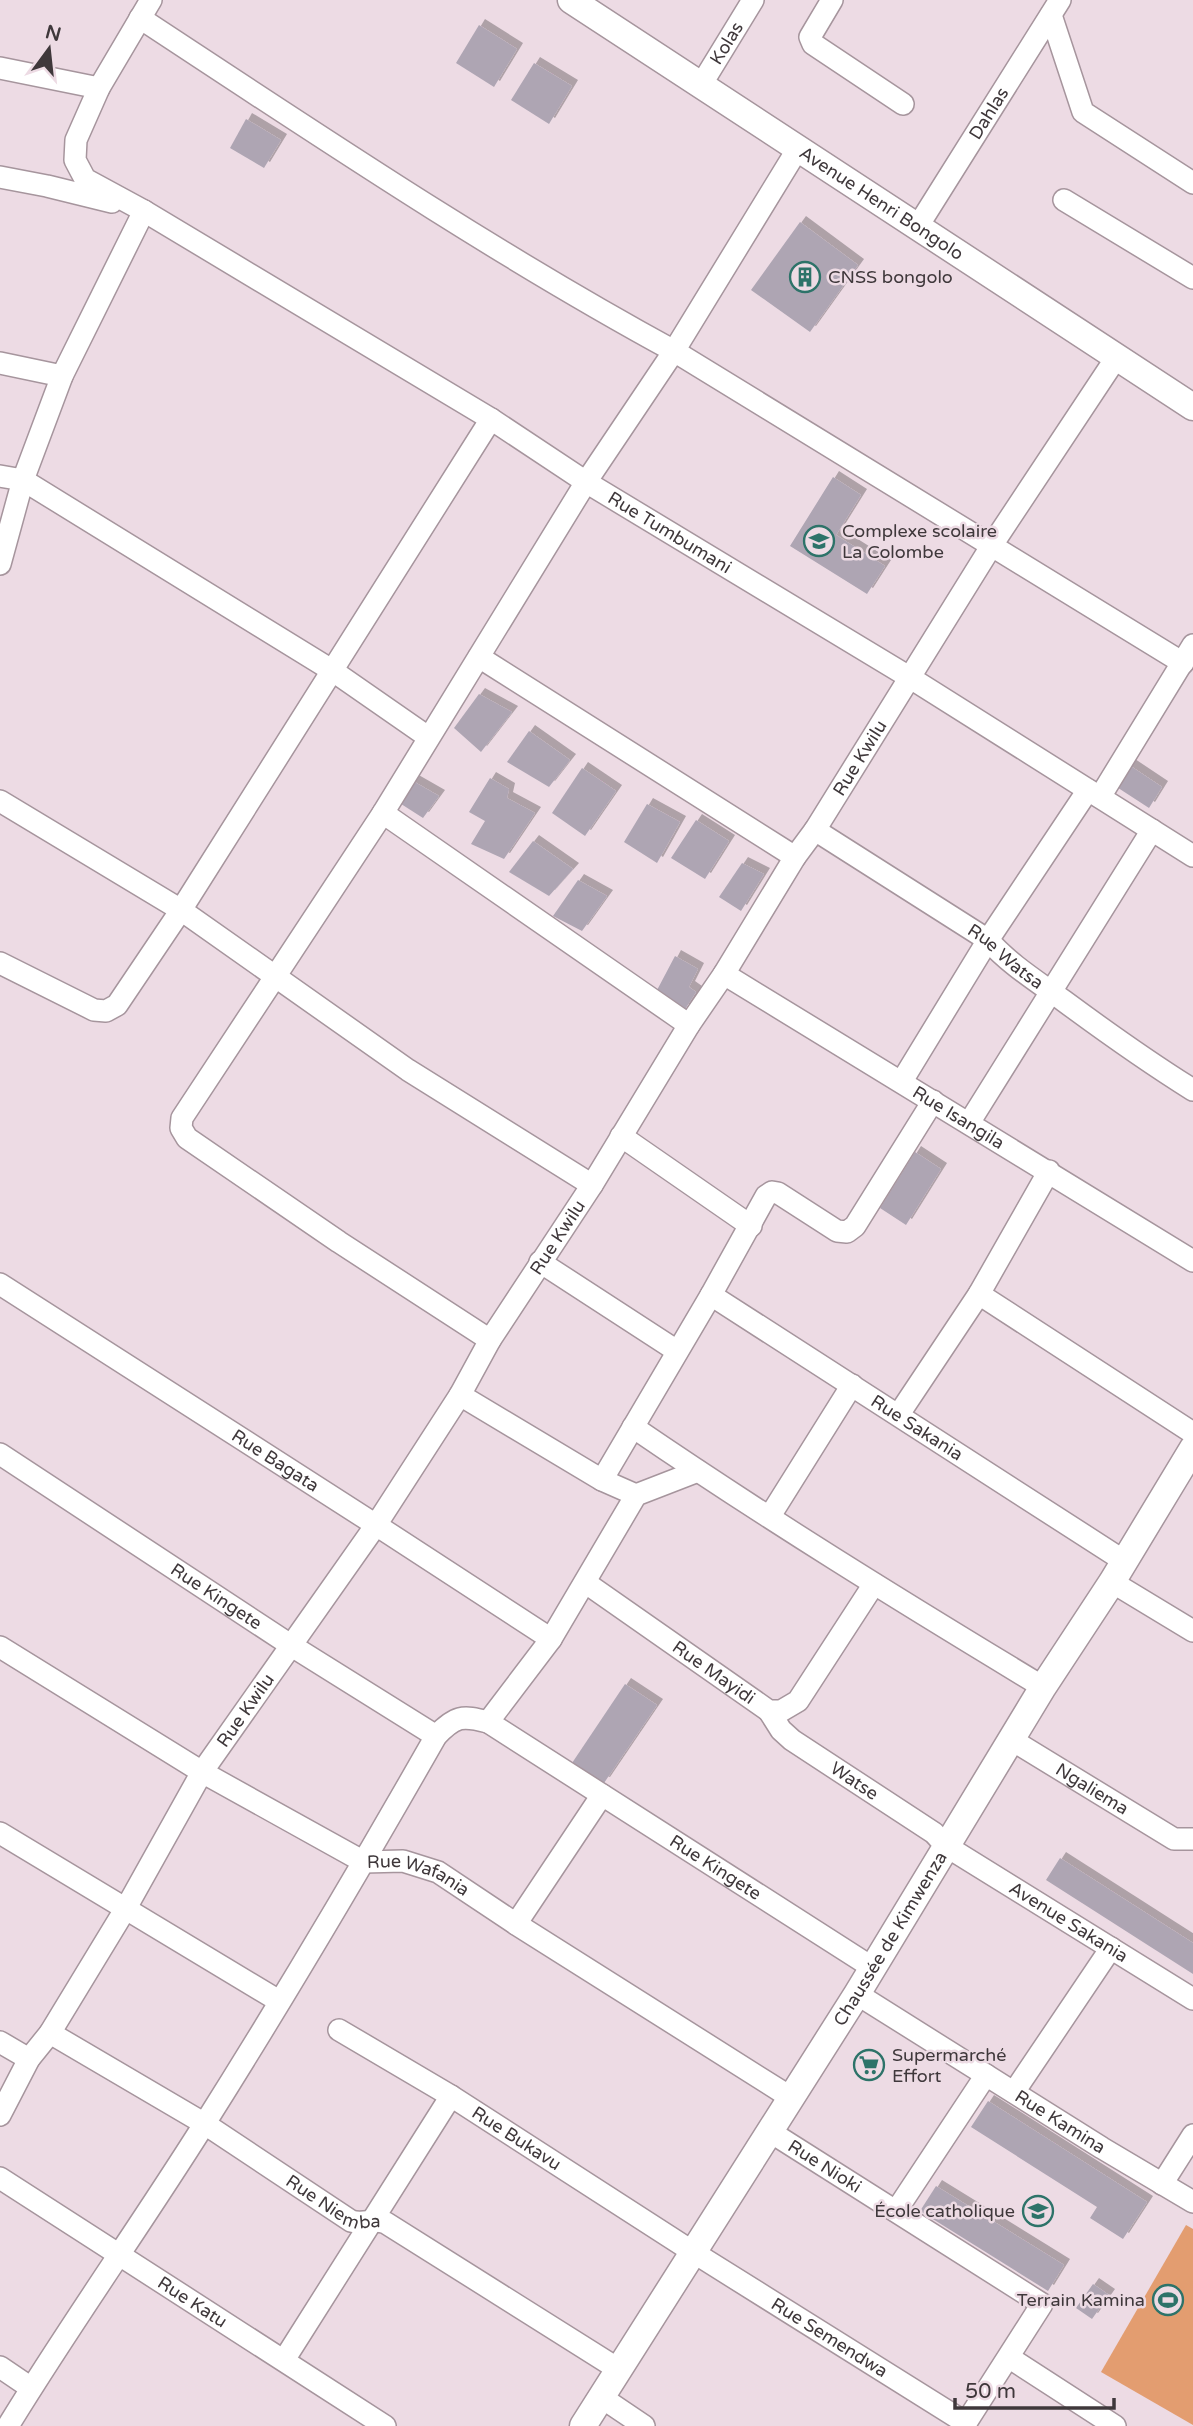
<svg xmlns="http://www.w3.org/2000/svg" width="1193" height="2426" viewBox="0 0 1193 2426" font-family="'Varela Round',sans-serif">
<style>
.green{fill:#e39d70}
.building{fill:#aea5b3;filter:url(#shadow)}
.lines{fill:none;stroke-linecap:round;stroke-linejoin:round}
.minor-casing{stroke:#a6959d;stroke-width:24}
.tertiary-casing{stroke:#a6959d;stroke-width:29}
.minor{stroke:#fff;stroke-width:21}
.tertiary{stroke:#fff;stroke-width:26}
.labels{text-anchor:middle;stroke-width:5;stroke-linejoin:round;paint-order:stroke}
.street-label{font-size:18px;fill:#3f383b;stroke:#eddbe4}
.poi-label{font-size:18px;fill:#3f383b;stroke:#eddbe4;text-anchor:start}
</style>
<defs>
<filter id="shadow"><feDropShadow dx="6" dy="-6" stdDeviation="0" flood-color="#0004"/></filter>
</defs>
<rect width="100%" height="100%" fill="#eddbe4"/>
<path class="green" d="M 1186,2225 L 1193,2229 L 1193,2425 L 1101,2372 Z"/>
<g class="building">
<path d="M 479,25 L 517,49 L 494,87 L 456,63 Z"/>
<path d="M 534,63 L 572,86 L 549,124 L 511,100 Z"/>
<path d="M 246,119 L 281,140 L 264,168 L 230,148 Z"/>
<path d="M 800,222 L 858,265 L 810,332 L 751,290 Z"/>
<path d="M 833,477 L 861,495 L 836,535 L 885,566 L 867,594 L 790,546 Z"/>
<path d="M 479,694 L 512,712 L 481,752 L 454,728 Z"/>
<path d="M 529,731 L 570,760 L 549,787 L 507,762 Z"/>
<path d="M 1123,761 L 1162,787 L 1149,808 L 1109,782 Z"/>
<path d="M 582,768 L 616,791 L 585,836 L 552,813 Z"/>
<path d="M 490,778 L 509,789 L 507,798 L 535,813 L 504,859 L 471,844 L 485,821 L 469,812 Z"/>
<path d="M 411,780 L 439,796 L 423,818 L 398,802 Z"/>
<path d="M 647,804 L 680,822 L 657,863 L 624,842 Z"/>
<path d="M 696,820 L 729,841 L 705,879 L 671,858 Z"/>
<path d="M 533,841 L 573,869 L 549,896 L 509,872 Z"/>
<path d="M 742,863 L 764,874 L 741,911 L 719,897 Z"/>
<path d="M 578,880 L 607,896 L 582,931 L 553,916 Z"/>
<path d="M 675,956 L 698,969 L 689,987 L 696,992 L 684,1011 L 656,992 Z"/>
<path d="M 915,1152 L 941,1169 L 906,1225 L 880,1208 Z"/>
<path d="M 625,1684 L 657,1705 L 604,1783 L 566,1772 Z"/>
<path d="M 1060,1858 L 1193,1943 L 1193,1974 L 1046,1880 Z"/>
<path d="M 988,2101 L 1147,2202 L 1123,2239 L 1090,2218 L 1097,2207 L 971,2127 Z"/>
<path d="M 936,2186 L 1064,2265 L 1048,2291 L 920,2211 Z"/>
<path d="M 1093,2284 L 1109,2295 L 1092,2319 L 1076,2308 Z"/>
</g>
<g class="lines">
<g class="minor-casing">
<g id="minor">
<path id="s1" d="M 151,0 L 99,88 L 76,140 L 75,160 L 85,179 L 144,211 L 491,419 L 586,482 L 909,677 L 1193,856"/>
<path d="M 832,0 L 810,37 L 813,44 L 903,104"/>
<path d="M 1051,15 L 1083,112 L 1193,183"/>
<path d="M 140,18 C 315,133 490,251 674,351 L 1183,663"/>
<path d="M 0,68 L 99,88"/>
<path id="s2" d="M 701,85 L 753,0"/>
<path d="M 0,177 L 47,186 L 112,202"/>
<path d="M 1064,200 L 1193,278"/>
<path id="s3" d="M 918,226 L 1060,0"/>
<path d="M 0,363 L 62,376"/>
<path d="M 0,476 L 23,480 L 333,671 L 428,737"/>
<path d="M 0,564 L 23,480 L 62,376 L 144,211"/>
<path d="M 479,657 L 795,857"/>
<path d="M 1100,797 L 1193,645"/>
<path d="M 0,801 L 181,910 L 408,1070 L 592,1185"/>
<path d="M 383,813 L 689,1025"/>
<path id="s4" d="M 815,830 L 988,940 C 1009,964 1038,982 1064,1001 C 1106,1032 1148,1062 1193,1090"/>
<path d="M 0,963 L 94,1010 L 106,1011 L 117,1005 L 181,910 L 491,419"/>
<path id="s5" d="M 724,974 L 1193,1261"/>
<path d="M 902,1081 L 988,940 L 1088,790"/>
<path d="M 969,1123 L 1152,830"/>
<path d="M 621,1136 L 751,1226"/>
<path d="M 540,1262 L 677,1351"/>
<path id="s6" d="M 0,1284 L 376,1525 L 551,1639"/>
<path d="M 979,1294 L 1193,1433"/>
<path id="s7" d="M 711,1295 L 1124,1561"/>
<path d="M 490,1340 L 339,1242 L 187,1138 L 181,1128 L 182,1118 L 383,813 L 586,482 L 674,351 L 797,150"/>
<path d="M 460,1395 L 602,1480 L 636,1495"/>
<path d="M 899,1414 L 979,1294 L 1049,1171"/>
<path d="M 633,1427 C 766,1518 904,1603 1043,1687"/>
<path id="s8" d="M 0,1454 L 292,1646 L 436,1736"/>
<path d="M 602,1480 L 711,1295 L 766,1196 L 772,1192 L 778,1193 L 837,1231 L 847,1232 L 855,1226 L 933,1101"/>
<path d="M 770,1516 L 852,1385"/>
<path d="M 1112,1582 L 1193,1631"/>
<path id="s9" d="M 586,1583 L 769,1711 L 781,1711 L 798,1701 L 874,1584"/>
<path id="s10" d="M 0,1647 L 202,1772 L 364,1862 L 403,1861 L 438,1872 L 516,1924 L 790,2097"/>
<path id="s11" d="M 769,1711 L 781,1730 L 792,1740 L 934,1833 L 946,1846 L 1193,1999"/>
<path id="s12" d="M 488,1722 L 873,1968"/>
<path id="s13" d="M 1012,1740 L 1174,1839 L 1193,1839"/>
<path d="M 0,1833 L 279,2001"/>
<path d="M 516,1924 L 602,1795"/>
<path id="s14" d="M 857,1994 L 1102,2148 L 1193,2202"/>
<path id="s15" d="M 339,2030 L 451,2096 L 693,2252 L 966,2423"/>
<path id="s16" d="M 50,2033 L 205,2124 L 351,2221 C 363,2225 374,2218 386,2223 L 618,2369"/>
<path d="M 0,2042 L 29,2059"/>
<path d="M 1014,2092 L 1111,1948"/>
<path id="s17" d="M 0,2115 L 29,2059 L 50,2033 L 126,1908 L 202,1772 L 376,1525 L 460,1395 L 490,1340 L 592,1185 L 689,1025 L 724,974 L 795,857 L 815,830 L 992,545 L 1116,358"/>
<path id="s18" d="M 769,2131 L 1042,2304 L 964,2426"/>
<path id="s19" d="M 0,2178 L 385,2426"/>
<path d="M 1162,2184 L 1193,2135"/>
<path d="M 896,2211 L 986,2075"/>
<path d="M 1010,2358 L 1115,2426"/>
<path d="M 284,2360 L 451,2096"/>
<path d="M 0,2367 L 31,2388"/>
<path d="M 601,2397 L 644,2426"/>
<path d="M 8,2426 C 71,2323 141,2225 205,2123 C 285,1996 362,1866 436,1736 C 455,1716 462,1715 488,1722 L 551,1639 L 636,1495 L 698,1471"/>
</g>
</g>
<g class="tertiary-casing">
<g id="tertiary">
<path id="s20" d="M 571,0 L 1193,407"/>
<path id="s21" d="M 583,2426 L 857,1994 L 1043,1687 L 1112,1582 L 1193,1448"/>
</g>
</g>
<use href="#minor" class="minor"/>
<use href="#tertiary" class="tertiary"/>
</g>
<defs>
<g id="building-ring" transform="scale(1.575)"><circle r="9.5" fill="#eddbe4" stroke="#2d7369" stroke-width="1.5"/><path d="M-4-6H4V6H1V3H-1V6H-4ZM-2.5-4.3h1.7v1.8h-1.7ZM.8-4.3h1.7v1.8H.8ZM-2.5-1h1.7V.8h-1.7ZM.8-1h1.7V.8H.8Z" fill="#2d7369"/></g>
<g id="school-ring" transform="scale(1.575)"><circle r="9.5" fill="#eddbe4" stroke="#2d7369" stroke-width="1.5"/><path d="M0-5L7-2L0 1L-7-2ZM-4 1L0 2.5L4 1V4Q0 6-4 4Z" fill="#2d7369"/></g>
<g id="supermarket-ring" transform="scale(1.575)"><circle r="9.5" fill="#eddbe4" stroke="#2d7369" stroke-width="1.5"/><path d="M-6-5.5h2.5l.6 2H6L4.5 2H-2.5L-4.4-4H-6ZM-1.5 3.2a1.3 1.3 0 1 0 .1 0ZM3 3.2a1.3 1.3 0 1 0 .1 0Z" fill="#2d7369"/></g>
<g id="stadium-ring" transform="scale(1.575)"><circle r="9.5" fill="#eddbe4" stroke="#2d7369" stroke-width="1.5"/><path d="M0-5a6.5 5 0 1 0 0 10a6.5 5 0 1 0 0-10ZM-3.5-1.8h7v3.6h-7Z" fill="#2d7369"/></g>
</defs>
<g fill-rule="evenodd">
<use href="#building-ring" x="805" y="277"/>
<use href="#school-ring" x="819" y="541"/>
<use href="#supermarket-ring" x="869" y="2065"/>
<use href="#school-ring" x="1038" y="2211"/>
<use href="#stadium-ring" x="1168" y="2300"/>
</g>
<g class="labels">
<g class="street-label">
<text dy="6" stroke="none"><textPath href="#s2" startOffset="49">Kolas</textPath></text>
<text dy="6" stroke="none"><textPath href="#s3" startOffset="133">Dahlas</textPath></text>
<text dy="6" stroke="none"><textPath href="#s20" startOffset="371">Avenue Henri Bongolo</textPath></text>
<text dy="6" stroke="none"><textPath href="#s1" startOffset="884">Rue Tumbumani</textPath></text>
<text dy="6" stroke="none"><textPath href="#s17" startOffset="1608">Rue Kwilu</textPath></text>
<text dy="6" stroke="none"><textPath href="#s4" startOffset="229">Rue Watsa</textPath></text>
<text dy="6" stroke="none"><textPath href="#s5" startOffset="275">Rue Isangila</textPath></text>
<text dy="6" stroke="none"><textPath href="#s17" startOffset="1041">Rue Kwilu</textPath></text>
<text dy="6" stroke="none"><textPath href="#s7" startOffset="245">Rue Sakania</textPath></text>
<text dy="6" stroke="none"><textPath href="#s6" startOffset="327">Rue Bagata</textPath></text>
<text dy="6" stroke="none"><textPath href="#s8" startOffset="259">Rue Kingete</textPath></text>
<text dy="6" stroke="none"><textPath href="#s9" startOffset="156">Rue Mayidi</textPath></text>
<text dy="6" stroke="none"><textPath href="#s17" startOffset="474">Rue Kwilu</textPath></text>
<text dy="6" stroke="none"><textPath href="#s11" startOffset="112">Watse</textPath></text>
<text dy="6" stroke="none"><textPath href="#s13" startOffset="94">Ngaliema</textPath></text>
<text dy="6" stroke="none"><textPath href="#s12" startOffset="270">Rue Kingete</textPath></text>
<text dy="6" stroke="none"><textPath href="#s10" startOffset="480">Rue Wafania</textPath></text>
<text dy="6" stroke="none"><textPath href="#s11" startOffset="369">Avenue Sakania</textPath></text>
<text dy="6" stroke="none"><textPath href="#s21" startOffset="576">Chaussée de Kimwenza</textPath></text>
<text dy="6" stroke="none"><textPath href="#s14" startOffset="240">Rue Kamina</textPath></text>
<text dy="6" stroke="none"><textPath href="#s15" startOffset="208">Rue Bukavu</textPath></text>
<text dy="6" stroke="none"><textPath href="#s18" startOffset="66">Rue Nioki</textPath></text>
<text dy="6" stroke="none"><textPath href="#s16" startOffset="332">Rue Niemba</textPath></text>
<text dy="6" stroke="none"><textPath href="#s19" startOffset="229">Rue Katu</textPath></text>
<text dy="6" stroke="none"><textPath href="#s15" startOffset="579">Rue Semendwa</textPath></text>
</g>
<g class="poi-label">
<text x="828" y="283">CNSS bongolo</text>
<text x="842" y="537">Complexe scolaire<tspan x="842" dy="21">La Colombe</tspan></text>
<text x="892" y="2061">Supermarché<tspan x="892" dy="21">Effort</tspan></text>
<text x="1015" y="2217" text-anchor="end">École catholique</text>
<text x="1145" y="2306" text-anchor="end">Terrain Kamina</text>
</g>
</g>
<g transform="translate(49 49) rotate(15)" stroke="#eddbe4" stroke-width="5" paint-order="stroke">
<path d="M0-5L12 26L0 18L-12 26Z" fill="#3f383b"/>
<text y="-10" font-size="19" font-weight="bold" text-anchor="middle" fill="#3f383b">N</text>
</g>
<path d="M955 2398v10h159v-10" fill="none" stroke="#3f383b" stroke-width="3.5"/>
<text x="965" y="2398" font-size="21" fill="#3f383b" stroke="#eddbe4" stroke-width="5" paint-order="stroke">50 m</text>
</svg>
